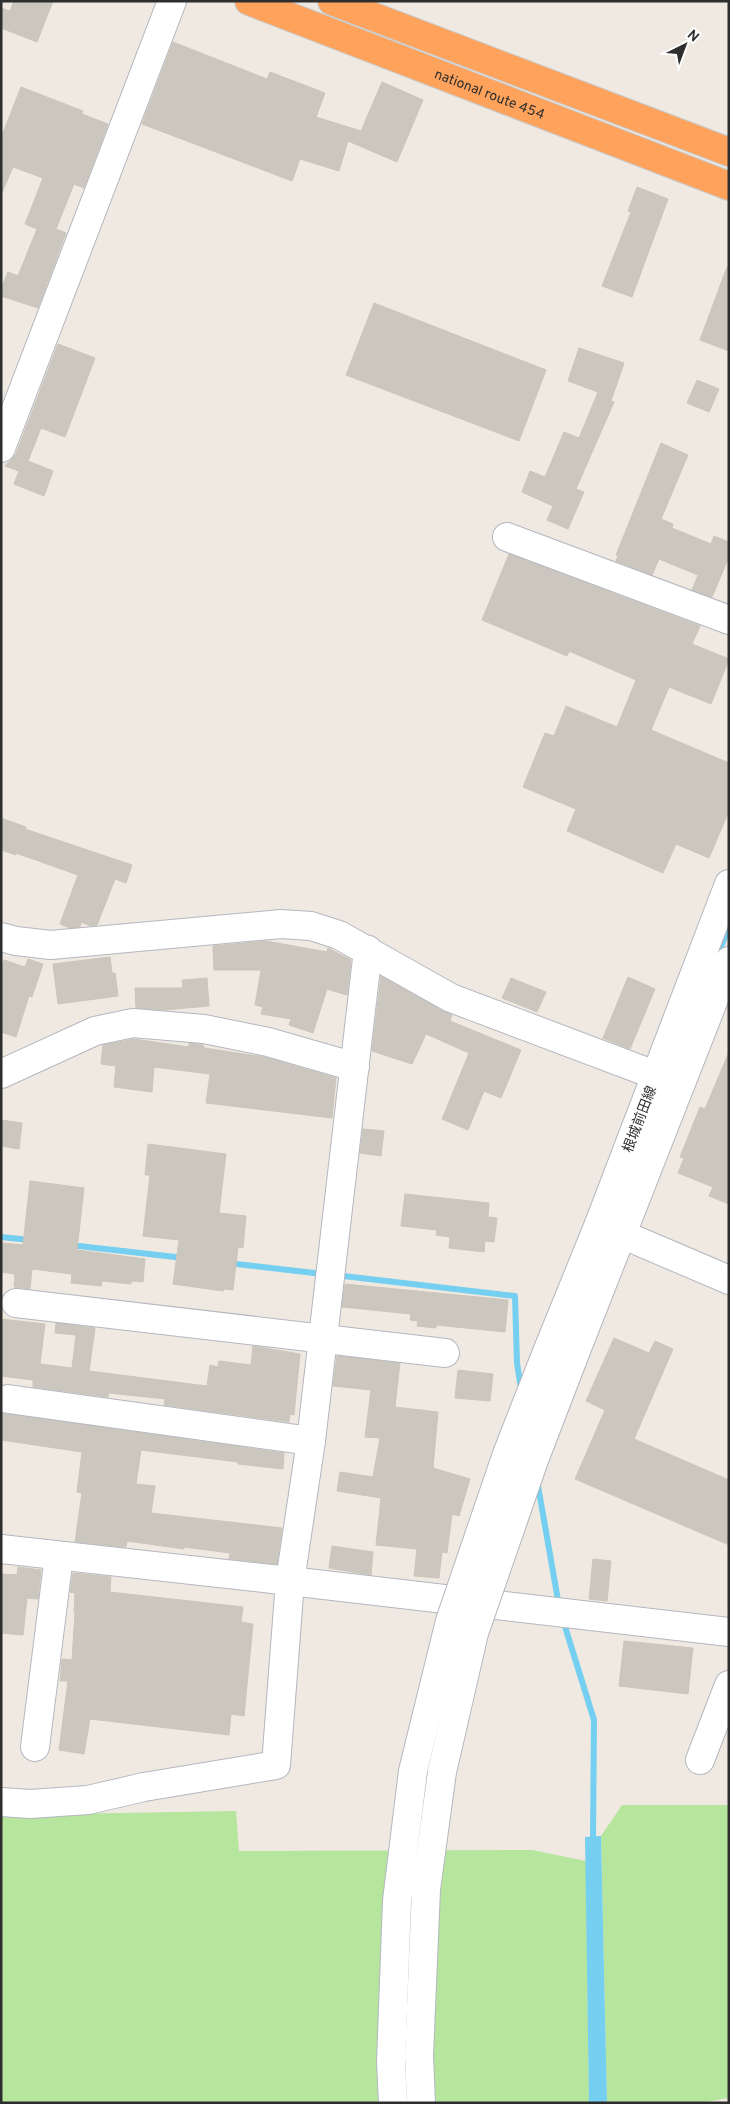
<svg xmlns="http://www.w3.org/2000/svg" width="730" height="2104" viewBox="0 0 730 2104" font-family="Overpass,'Noto Sans JP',sans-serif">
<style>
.green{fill:#b6e59e}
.water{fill:#75cff0}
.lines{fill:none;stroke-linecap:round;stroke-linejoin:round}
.stream{stroke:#75cff0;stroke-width:6}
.building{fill:#cbc7bf;stroke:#cbc5ba}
.minor-casing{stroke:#b4b7c1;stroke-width:30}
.highway-casing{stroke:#c9c9c9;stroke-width:30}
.minor{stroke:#fff;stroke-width:28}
.highway{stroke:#ffa35c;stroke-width:28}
.minor-bridge-casing{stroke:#b4b7c1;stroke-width:30;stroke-linecap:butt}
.minor-bridge{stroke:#fff;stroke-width:28}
.labels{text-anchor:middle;stroke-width:5;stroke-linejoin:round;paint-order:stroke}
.street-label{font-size:14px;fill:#2e2e2e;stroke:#fff}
</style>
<rect width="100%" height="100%" fill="#efe9e1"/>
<g class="green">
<path d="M 622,1805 L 729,1805 L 729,2098 L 699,2103 L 607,2103 L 601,1836 Z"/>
<path d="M 236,1811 L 239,1851 L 532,1850 L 586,1861 L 589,2103 L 1,2103 L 1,1815 Z"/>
</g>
<path class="water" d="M 601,1836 L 607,2103 L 589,2103 L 585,1837 Z"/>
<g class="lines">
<g class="stream">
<path d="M 716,960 L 729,926"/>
<path d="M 1,1237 L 30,1240"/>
<path d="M 70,1245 L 184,1258"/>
<path d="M 228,1263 L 323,1274"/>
<path d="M 335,1275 L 515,1296 L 517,1363 L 521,1389"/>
<path d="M 537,1480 L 559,1606"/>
<path d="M 563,1620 L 594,1720 L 593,1837"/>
</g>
</g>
<g class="building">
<path d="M 14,1 L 53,1 L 37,42 L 1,28 L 1,8 L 10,11 Z"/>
<path d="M 173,42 L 267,79 L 270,72 L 325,93 L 316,117 L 361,131 L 382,82 L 423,100 L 397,162 L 348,141 L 339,171 L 300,159 L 292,181 L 142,124 Z"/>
<path d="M 21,87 L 83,111 L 82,114 L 108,124 L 84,188 L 74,184 L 56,229 L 66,233 L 38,308 L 1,296 L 1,289 L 8,272 L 18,276 L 37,229 L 25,224 L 43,178 L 13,167 L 1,195 L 1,138 Z"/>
<path d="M 637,187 L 668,199 L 632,297 L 602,286 L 631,212 L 628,211 Z"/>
<path d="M 727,267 L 729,267 L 729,351 L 700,340 Z"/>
<path d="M 374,303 L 546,370 L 519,441 L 346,375 Z"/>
<path d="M 58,344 L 95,358 L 65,437 L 41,428 L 28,461 L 53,471 L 44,496 L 14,484 L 19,471 L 5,466 L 16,454 Z"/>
<path d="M 579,348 L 624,363 L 611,401 L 614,402 L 576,489 L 584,492 L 568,529 L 547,520 L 553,506 L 522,492 L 530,471 L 545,477 L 564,432 L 579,438 L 598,392 L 568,381 Z"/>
<path d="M 697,380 L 719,389 L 709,412 L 687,403 Z"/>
<path d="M 661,443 L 688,455 L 661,519 L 673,524 L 672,528 L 711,544 L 714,536 L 729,542 L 729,557 L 712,597 L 692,590 L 698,575 L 659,559 L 652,575 L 616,561 L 618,556 L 616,555 Z"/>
<path d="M 509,554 L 700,626 L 692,644 L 729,659 L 711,704 L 669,687 L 651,730 L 729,763 L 729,811 L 709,858 L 676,844 L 663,873 L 567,831 L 576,809 L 523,787 L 545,733 L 554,736 L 566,706 L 617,727 L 636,680 L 569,651 L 567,656 L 482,620 Z"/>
<path d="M 1,818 L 26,827 L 25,829 L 132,865 L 126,883 L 115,879 L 97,925 L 91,926 L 81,922 L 80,927 L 70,928 L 60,924 L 78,875 L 16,853 L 16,855 L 1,850 Z"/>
<path d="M 266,941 L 327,952 L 328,948 L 351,960 L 347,995 L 327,989 L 313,1033 L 289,1025 L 291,1019 L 261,1014 L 263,1007 L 255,1005 L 261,970 L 214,970 L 213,946 Z"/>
<path d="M 110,957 L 112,973 L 115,973 L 118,996 L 58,1004 L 53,964 Z"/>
<path d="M 28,959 L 43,964 L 32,997 L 29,996 L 16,1037 L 1,1032 L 1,969 L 4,960 L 25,967 Z"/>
<path d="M 381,976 L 452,1015 L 450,1021 L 521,1050 L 501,1098 L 484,1091 L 468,1130 L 442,1119 L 469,1053 L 426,1034 L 412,1064 L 372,1051 Z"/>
<path d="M 628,977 L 655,989 L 630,1049 L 603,1038 Z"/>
<path d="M 207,978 L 209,1006 L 164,1010 L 136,1008 L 135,988 L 183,988 L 182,980 Z"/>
<path d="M 511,978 L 546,992 L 537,1012 L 502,998 Z"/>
<path d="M 134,1039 L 189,1047 L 189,1043 L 203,1045 L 204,1048 L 264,1057 L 336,1078 L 332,1118 L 206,1103 L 210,1074 L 154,1067 L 152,1092 L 114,1087 L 116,1066 L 101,1064 L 103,1045 Z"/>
<path d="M 729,1052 L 729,1204 L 709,1196 L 713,1187 L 678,1173 L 684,1158 L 680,1157 L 700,1107 L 705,1109 Z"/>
<path d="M 1,1120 L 22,1123 L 19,1149 L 1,1146 Z"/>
<path d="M 363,1129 L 384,1131 L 381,1156 L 360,1153 Z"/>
<path d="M 148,1144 L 226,1154 L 219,1213 L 246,1216 L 243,1248 L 238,1247 L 233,1290 L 224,1289 L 223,1291 L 173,1284 L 179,1240 L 143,1236 L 150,1175 L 145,1175 Z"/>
<path d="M 30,1181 L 84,1188 L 77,1250 L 145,1259 L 143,1282 L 131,1281 L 131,1284 L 102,1281 L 101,1286 L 71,1283 L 72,1274 L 32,1269 L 30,1289 L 14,1287 L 15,1274 L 1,1272 L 1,1243 L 23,1245 Z"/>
<path d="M 405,1194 L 489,1203 L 488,1217 L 497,1218 L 494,1242 L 485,1241 L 484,1252 L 449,1248 L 450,1237 L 436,1235 L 437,1230 L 401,1226 Z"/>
<path d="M 345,1284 L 508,1300 L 505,1332 L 436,1325 L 436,1328 L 417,1326 L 418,1321 L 410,1320 L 411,1314 L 342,1307 Z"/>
<path d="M 1,1319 L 45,1324 L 40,1364 L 72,1368 L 76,1335 L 55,1333 L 56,1323 L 95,1328 L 89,1371 L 191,1384 L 207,1386 L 210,1365 L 218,1367 L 219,1361 L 251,1365 L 253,1346 L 300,1354 L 294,1415 L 290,1414 L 289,1422 L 164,1405 L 165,1399 L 109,1393 L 108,1397 L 33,1387 L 33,1380 L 1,1376 Z"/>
<path d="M 614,1338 L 649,1353 L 655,1341 L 673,1349 L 634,1439 L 729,1480 L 729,1545 L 575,1479 L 605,1410 L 586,1401 Z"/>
<path d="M 337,1356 L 400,1363 L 395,1407 L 438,1412 L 433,1468 L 470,1479 L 459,1516 L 452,1514 L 447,1553 L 442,1552 L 439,1578 L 414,1576 L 417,1549 L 376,1545 L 381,1498 L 337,1491 L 340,1472 L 373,1477 L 380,1438 L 365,1437 L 371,1390 L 333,1386 Z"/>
<path d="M 458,1370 L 493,1374 L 490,1401 L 455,1398 Z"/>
<path d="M 1,1413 L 284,1453 L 283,1469 L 238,1464 L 238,1462 L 141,1450 L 136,1484 L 155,1486 L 151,1513 L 282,1528 L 277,1564 L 229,1559 L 230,1553 L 184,1547 L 184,1549 L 127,1541 L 126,1547 L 75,1542 L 82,1493 L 77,1492 L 82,1452 L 1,1440 Z"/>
<path d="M 332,1546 L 373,1552 L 371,1575 L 329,1568 Z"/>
<path d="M 593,1559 L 611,1561 L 607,1601 L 589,1599 Z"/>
<path d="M 18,1567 L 41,1570 L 38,1599 L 27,1598 L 23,1635 L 1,1633 L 1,1574 L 17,1575 Z"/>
<path d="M 73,1573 L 111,1577 L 110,1592 L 243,1607 L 241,1622 L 253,1624 L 244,1716 L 231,1714 L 229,1735 L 90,1719 L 84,1754 L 59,1750 L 68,1681 L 60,1681 L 62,1659 L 72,1660 L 75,1612 L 74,1612 L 75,1593 L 70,1592 Z"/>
<path d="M 624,1641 L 693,1648 L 688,1694 L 619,1686 Z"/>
</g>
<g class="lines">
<g class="minor-casing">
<g id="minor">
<path d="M 1,448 L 172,1"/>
<path d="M 507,537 L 729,620"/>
<path d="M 1,937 L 16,941 L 51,945 L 281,924 L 311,926 L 339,935 L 451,998 L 655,1075"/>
<path d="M 1,1074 L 95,1031 L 133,1023 L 204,1029 L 268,1042 L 355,1067"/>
<path d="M 605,1227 L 729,1280"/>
<path d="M 16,1303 L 445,1353"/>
<path d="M 547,1352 L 599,1224 L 729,884"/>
<path d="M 572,1361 L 729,961"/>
<path d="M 8,1399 L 311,1441"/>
<path d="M 1,1549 L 290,1581 L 729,1632"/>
<path d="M 35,1747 L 59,1556"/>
<path d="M 700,1760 L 729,1685"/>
<path d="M 1,1802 L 30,1804 L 88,1800 L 144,1787 L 276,1765 L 290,1581 L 311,1441 L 368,950"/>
</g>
</g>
<g class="highway-casing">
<g id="highway">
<path id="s1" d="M 249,1 L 729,186"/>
<path d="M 332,1 L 729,152"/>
</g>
</g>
<use href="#minor" class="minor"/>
<use href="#highway" class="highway"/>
<g class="minor-bridge-casing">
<g id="minor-bridge">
<path d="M 393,2103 L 391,2062 L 397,1901 L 413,1771 L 450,1621 L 507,1454 L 547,1352"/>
<path d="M 421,2103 L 419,2056 L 426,1889 L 442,1772 L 474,1633 L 534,1460 L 572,1361"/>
</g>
</g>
<use href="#minor-bridge" class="minor-bridge"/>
</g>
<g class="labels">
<g class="street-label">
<text dy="5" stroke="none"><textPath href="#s1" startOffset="258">national route 454</textPath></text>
<text transform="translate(639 1119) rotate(-69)" y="5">根城前田線</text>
</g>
</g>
<rect width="730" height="2104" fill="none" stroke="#2e2e2e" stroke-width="5"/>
<g transform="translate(685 45) rotate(42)" stroke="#ffffff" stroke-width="4" paint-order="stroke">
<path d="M0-4L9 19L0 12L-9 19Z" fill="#2e2e2e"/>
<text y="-8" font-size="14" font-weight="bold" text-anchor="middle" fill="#2e2e2e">N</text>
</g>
</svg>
